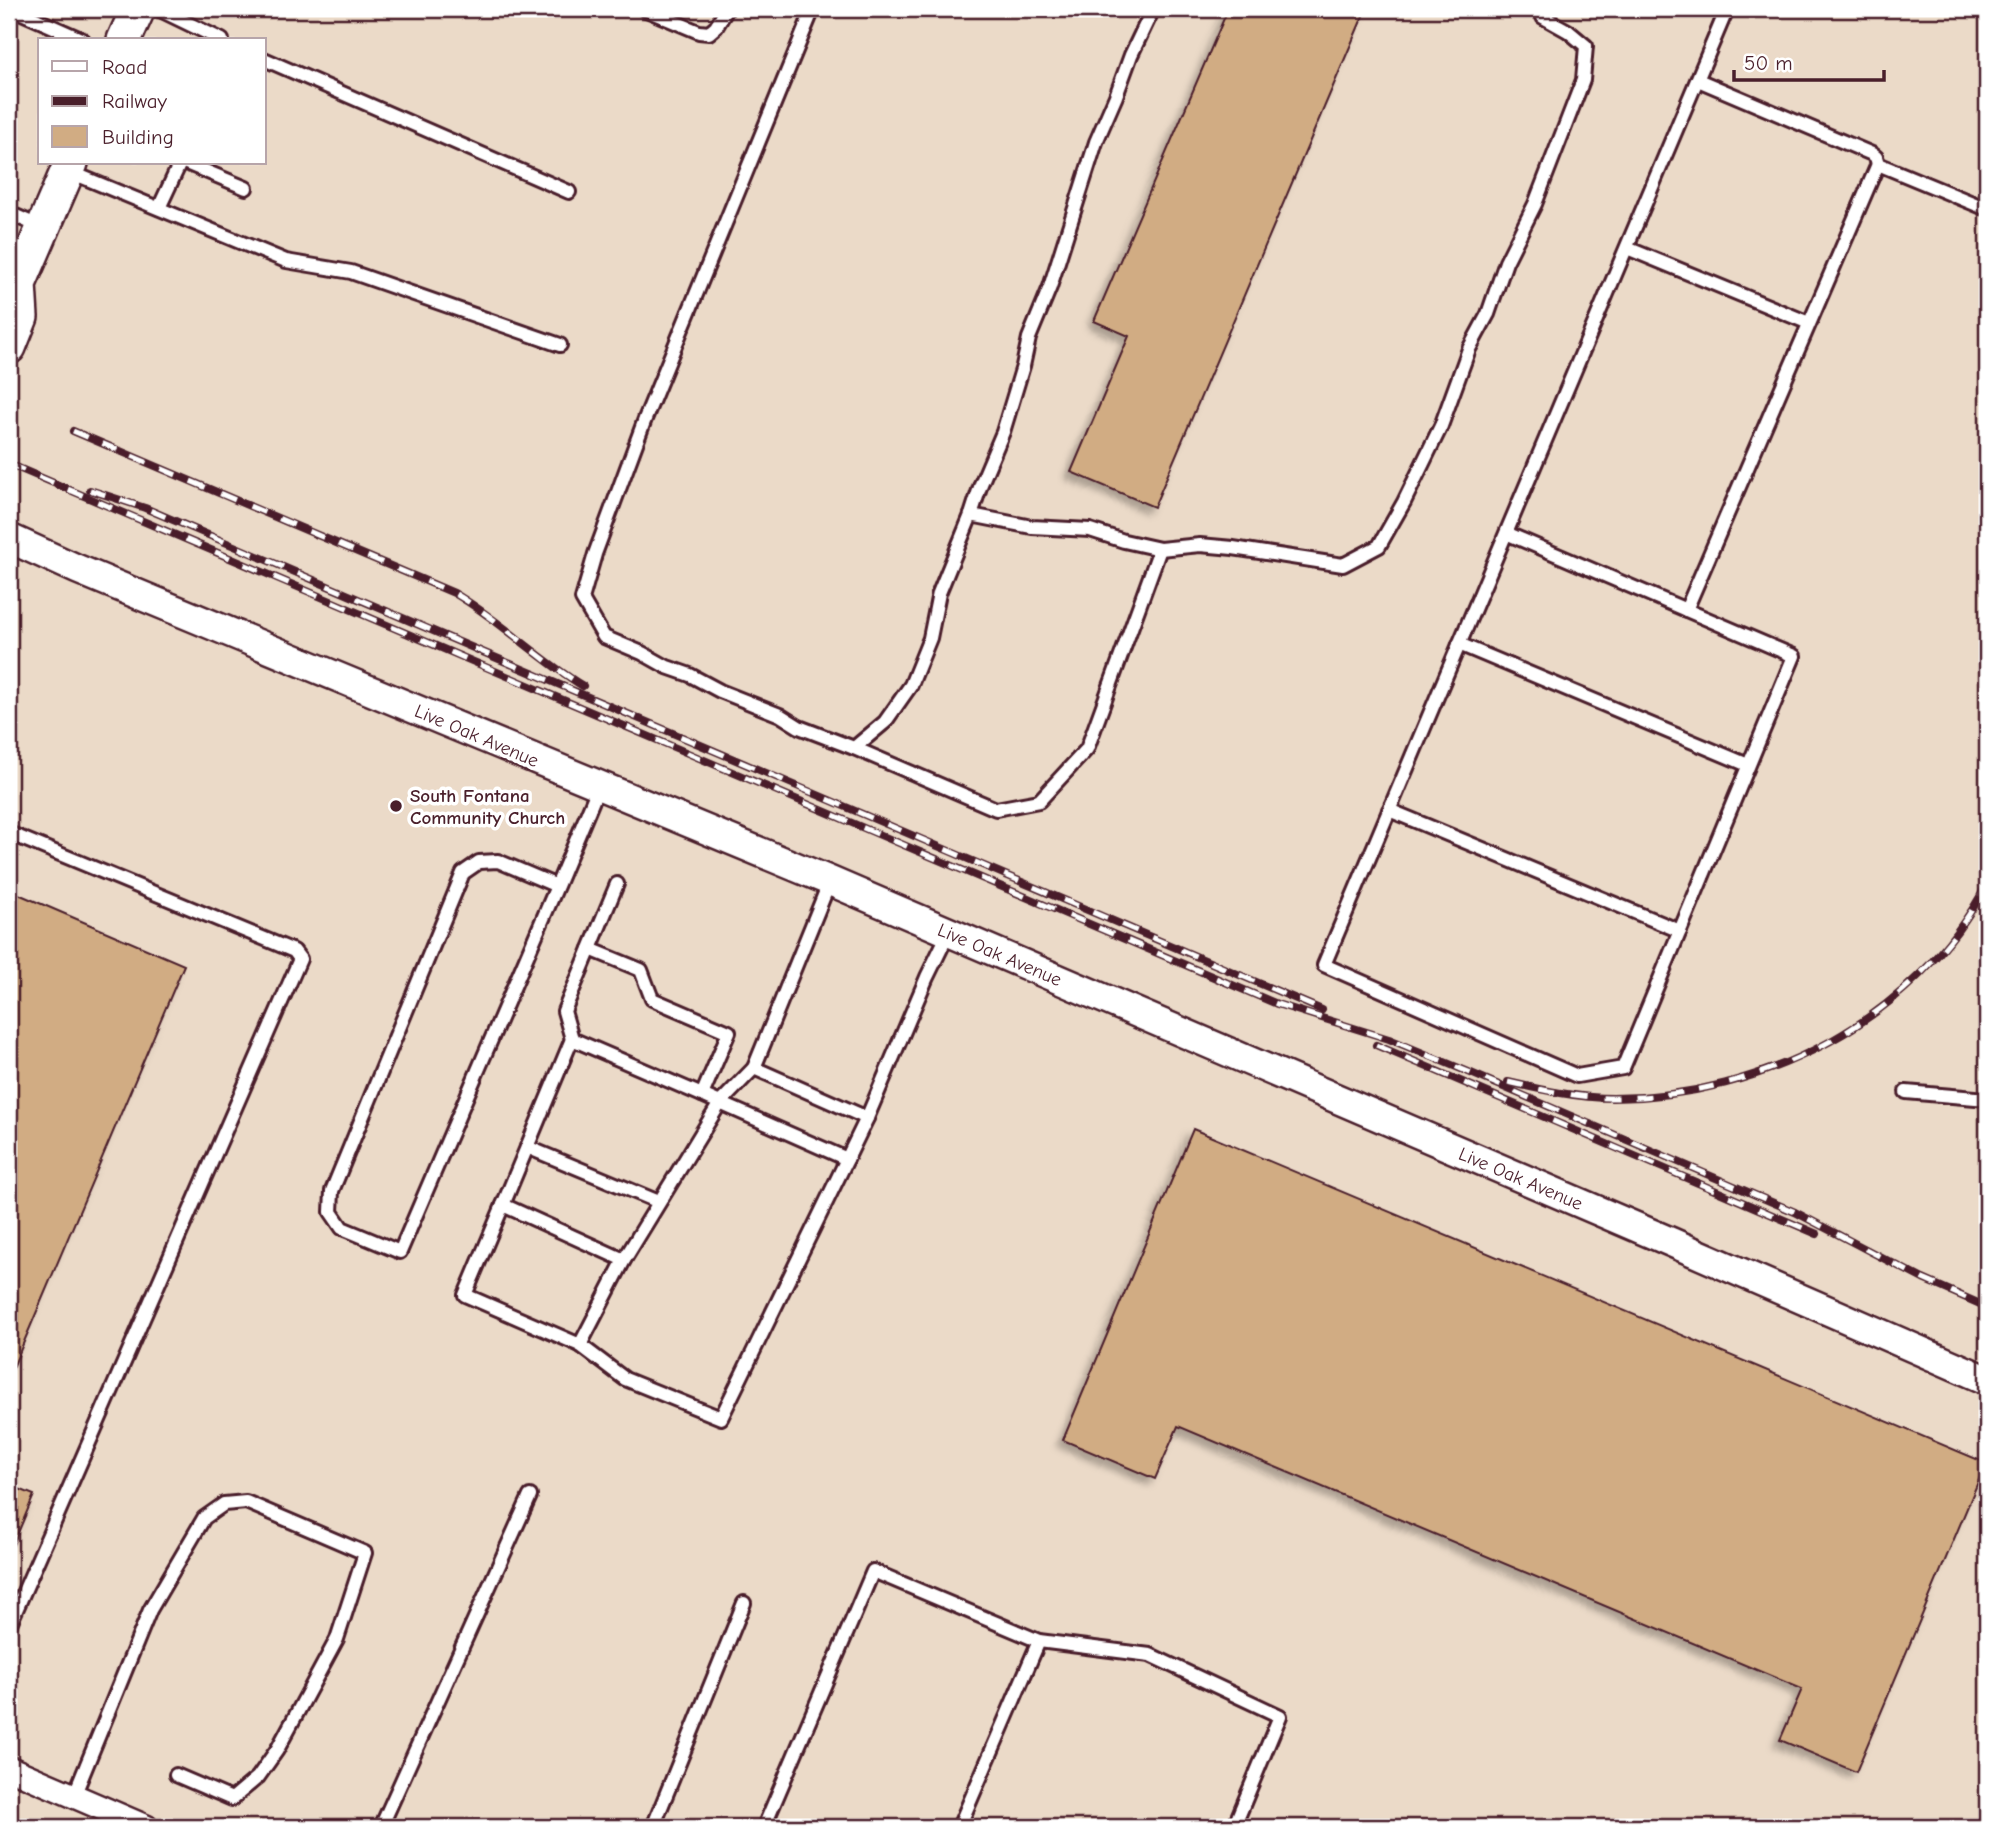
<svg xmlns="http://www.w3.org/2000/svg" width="1996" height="1836" viewBox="0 0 1996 1836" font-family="'Comic Neue',sans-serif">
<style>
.built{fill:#ebdac8;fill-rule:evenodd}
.building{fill:#d1ac83;stroke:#4a1f2b;stroke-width:2;filter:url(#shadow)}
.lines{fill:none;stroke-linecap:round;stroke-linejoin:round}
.service-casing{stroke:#4a1f2b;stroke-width:18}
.minor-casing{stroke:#4a1f2b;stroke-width:28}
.tertiary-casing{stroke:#4a1f2b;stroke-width:33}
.secondary-casing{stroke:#4a1f2b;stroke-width:38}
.service{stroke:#fff;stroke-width:12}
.minor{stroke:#fff;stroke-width:23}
.tertiary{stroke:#fff;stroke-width:28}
.secondary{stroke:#fff;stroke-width:33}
.rail-casing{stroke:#4a1f2b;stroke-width:8}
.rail{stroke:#fff;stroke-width:5;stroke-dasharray:16;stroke-linecap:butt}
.poi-dot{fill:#4a1f2b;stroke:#fff;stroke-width:2.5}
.labels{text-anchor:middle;stroke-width:7;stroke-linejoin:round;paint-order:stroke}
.street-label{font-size:19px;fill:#4a1f2b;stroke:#fff}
.poi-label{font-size:19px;font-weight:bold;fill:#4a1f2b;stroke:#fff;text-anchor:start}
</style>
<defs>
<filter id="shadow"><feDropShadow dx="-6" dy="6" stdDeviation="3.5" flood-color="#0004"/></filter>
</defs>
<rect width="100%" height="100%" fill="#f6eee6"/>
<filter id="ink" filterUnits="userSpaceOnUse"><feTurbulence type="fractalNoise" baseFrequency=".0143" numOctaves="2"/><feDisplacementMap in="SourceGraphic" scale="14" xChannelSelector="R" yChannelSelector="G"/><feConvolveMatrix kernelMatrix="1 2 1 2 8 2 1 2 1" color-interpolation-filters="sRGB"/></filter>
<g filter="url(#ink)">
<path class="built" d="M 9,9 L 1987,9 L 1987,1827 L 9,1827 ZM 40,40 L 264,40 L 264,163 L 40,163 Z"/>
<g class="building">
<path d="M 1228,9 L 1366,9 L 1154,507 L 1071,472 L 1129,336 L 1094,321 Z"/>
<path d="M 9,890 L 184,965 L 9,1377 Z"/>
<path d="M 1193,1129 L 1986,1463 L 1856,1772 L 1780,1740 L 1802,1689 L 1178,1426 L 1155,1479 L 1063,1440 Z"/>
<path d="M 9,1485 L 34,1495 L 9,1554 Z"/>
</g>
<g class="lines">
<g class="service-casing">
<g id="service">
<path d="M 13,9 L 83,40"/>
<path d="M 158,9 L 222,40"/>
<path d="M 644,9 L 699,32 L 709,33 L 716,27 L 727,9"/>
<path d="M 813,9 L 645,419 L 595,554 L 582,599 L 604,637 L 642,653 L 667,667 L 690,675 L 720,691 L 780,715 L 799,727 L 854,748 L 885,722 L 911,685 L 930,638 L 939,593 L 971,515"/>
<path d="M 1153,9 L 1131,55 L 1116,96 L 1096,142 L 1050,287 L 1029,338 L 1023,366 L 1003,432 L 981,484 L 971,515 L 1032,527 L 1090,530 L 1124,541 L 1160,549 L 1200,545 L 1233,548 L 1343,565 L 1379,546 L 1404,502 L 1441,426 L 1469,349 L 1488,314 L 1506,262 L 1535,204 L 1583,80 L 1586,46 L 1568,31 L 1543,17 L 1550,9"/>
<path d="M 264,59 L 569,192"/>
<path d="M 1698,80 L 1872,154 L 1876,157 L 1878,164"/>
<path d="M 186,163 L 246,188"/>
<path d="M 68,171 L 286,261 L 351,272 L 560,345"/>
<path d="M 159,208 L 180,163"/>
<path d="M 9,213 L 43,228"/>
<path d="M 1627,248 L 1809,323"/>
<path d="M 1506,533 L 1794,656 L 1623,1068 L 1577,1076 L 1324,965 L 1727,9"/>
<path d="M 1686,610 L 1878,164 L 1987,209"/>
<path d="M 1459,644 L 1748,765"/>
<path d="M 854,748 L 996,809 L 1039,801 L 1087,749 L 1160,549"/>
<path d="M 1389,810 L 1680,931"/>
<path d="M 9,833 L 294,951 L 300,959 L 9,1626"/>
<path d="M 830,881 L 754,1068 L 867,1118 L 927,977 L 949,932"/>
<path d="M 557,886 L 400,1252 L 342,1228 L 331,1212 L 332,1191 L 463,873 L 479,862 L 498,861 L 557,886 L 599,786"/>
<path d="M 590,949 L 641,970 L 652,999 L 729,1032 L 702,1095"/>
<path d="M 572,1039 L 564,1011 L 617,884"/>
<path d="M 754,1068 L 720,1103 L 624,1260 L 503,1205 L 572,1039 L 702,1095 L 720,1103 L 847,1159"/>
<path d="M 1906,1092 L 1987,1099"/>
<path d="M 527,1147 L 659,1202"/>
<path d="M 503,1205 L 465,1295 L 580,1345 L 624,1260"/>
<path d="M 580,1345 L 625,1379 L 721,1418 L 867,1118"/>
<path d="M 74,1796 L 150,1610 L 204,1518 L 224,1504 L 246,1502 L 365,1553 L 337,1639 L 277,1750 L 258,1777 L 232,1799 L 176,1775"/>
<path d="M 381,1827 L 530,1496"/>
<path d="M 653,1827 L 744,1603"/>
<path d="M 764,1827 L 873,1571 L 1039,1641 L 1150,1655 L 1280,1716 L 1234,1827"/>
<path d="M 959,1827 L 1039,1641"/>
</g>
</g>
<g class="minor-casing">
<path id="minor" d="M 9,1768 L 146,1827"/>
</g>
<g class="tertiary-casing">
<path id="tertiary" d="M 9,538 L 77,569 L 830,881 L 1671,1242 L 1987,1380"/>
</g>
<g class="secondary-casing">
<g id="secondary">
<path d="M 124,40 L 138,9"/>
<path d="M 9,347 L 21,317 L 19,284 L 71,163"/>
</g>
</g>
<use href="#service" class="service"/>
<use href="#minor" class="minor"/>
<use href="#tertiary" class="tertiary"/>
<use href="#secondary" class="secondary"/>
<g class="rail-casing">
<g id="rail">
<path d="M 73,431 L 454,593 C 500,620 537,658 583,686"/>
<path d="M 9,464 L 1277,1004 L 1389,1039 L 1471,1073 L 1795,1212 L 1923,1279 L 1987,1307"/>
<path d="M 90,490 L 145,508 L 1322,1010"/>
<path d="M 1376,1045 L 1817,1234"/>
<path d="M 1508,1082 C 1543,1090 1578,1098 1613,1098 C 1764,1097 1915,1020 1987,884"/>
</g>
</g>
<use href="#rail" class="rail"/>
</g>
</g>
<circle class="poi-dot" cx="396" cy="806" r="7"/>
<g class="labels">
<g class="street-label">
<text transform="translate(477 735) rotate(23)" y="7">Live Oak Avenue</text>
<text transform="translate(1000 954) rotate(23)" y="7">Live Oak Avenue</text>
<text transform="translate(1521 1178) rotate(23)" y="7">Live Oak Avenue</text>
</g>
<g class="poi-label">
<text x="410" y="802">South Fontana<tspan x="410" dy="22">Community Church</tspan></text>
</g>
</g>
<rect width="1996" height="1836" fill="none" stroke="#fff" stroke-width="35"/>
<rect x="18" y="18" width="1961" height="1801" fill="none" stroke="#4a1f2b" stroke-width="2.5" filter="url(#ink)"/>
<rect x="38" y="38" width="228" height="126" fill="#ffffff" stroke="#b7a5aa" stroke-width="2"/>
<rect x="52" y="61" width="35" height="10" fill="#ffffff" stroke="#b7a5aa" stroke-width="2"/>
<text x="102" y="74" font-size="21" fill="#4a1f2b">Road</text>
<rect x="52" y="96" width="35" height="10" fill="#4a1f2b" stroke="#b7a5aa" stroke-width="2"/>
<text x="102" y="108" font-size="21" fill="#4a1f2b">Railway</text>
<rect x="52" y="126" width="35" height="21" fill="#d1ac83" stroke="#b7a5aa" stroke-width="2"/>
<text x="102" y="144" font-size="21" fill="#4a1f2b">Building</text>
<path d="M1734 70v10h150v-10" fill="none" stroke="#4a1f2b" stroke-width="3.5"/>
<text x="1744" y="70" font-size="21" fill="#4a1f2b" stroke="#ffffff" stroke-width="5" paint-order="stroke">50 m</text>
</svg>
